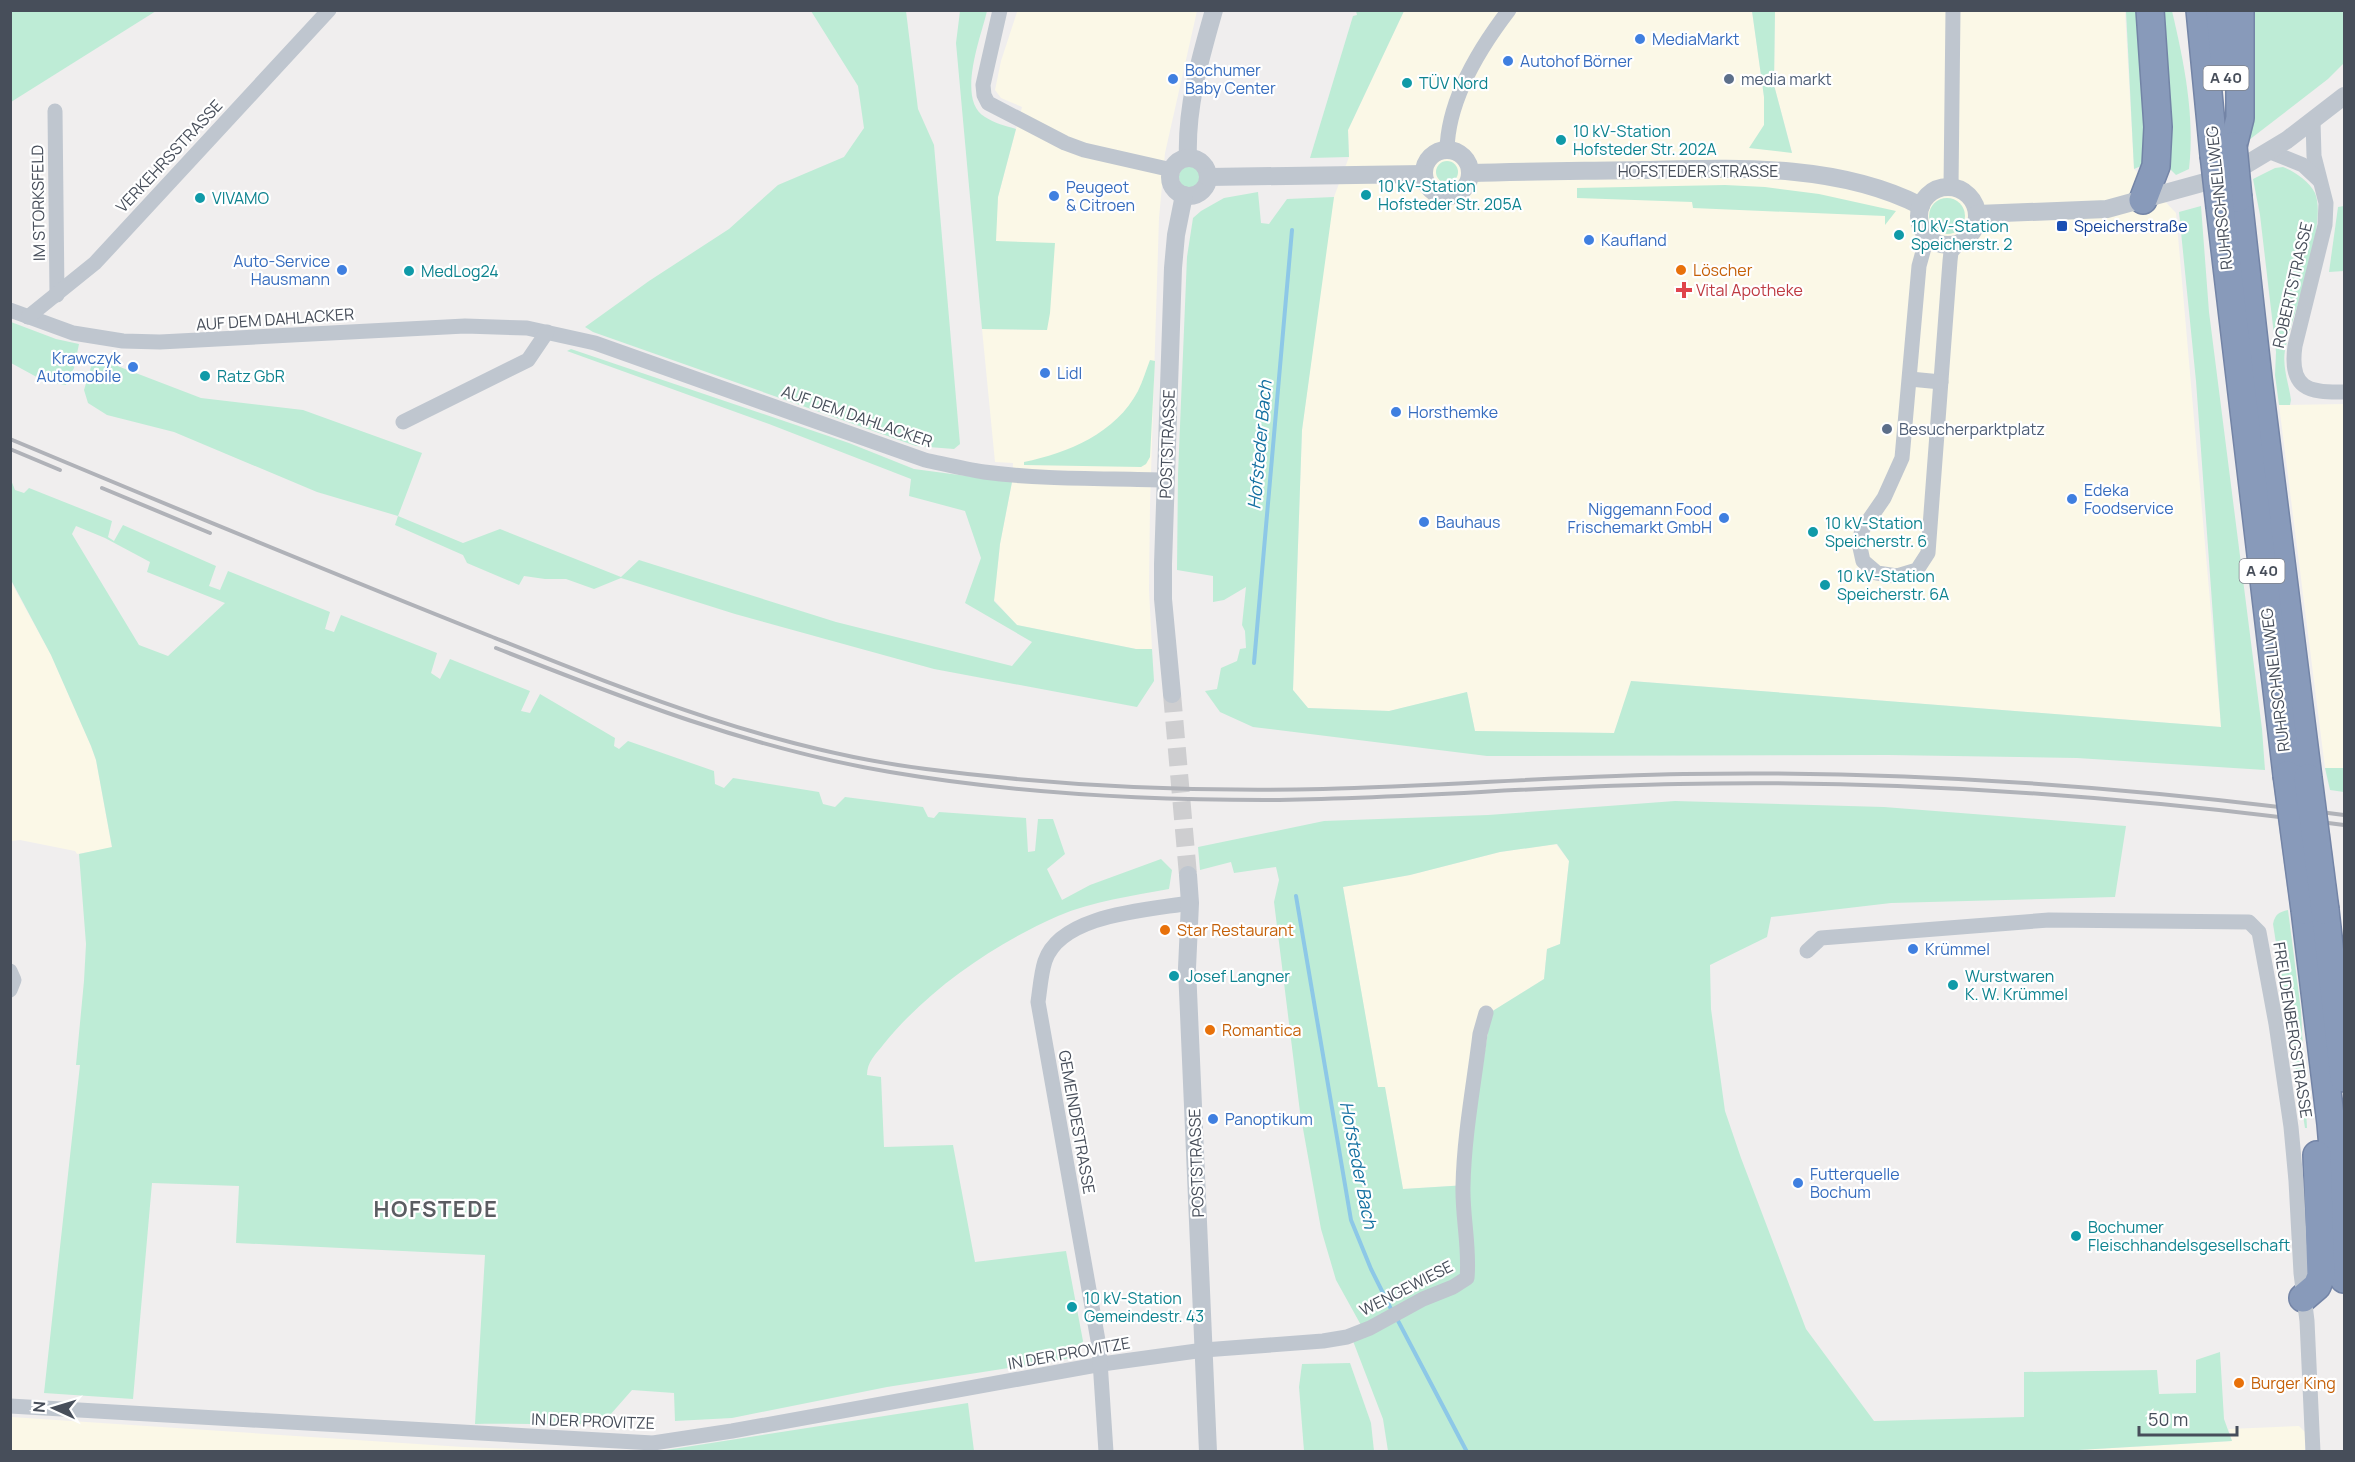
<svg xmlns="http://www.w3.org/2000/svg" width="2355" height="1462" viewBox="0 0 2355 1462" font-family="Manrope,sans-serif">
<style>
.commercial{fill:#fbf8e7}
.green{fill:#beecd6;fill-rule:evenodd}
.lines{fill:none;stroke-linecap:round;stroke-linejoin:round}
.stream{stroke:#8dc8e7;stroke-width:4}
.tertiary-tunnel{stroke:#ceced0;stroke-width:18;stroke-dasharray:18 9;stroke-linecap:butt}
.motorway-casing{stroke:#7384a6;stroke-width:30}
.minor{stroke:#bfc6cf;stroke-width:15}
.tertiary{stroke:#bfc6cf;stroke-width:18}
.motorway{stroke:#889aba;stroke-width:27}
.rail{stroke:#b0b2b8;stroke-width:4}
.motorway-bridge-casing{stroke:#7384a6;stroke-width:30;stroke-linecap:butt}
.motorway-bridge{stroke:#889aba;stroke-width:27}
.shop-dot{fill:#3f7fe0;stroke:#fff;stroke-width:2}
.service-dot{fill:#5c6f8a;stroke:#fff;stroke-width:2}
.culture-dot{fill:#0f9aa8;stroke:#fff;stroke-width:2}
.transit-dot{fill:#1a4fb4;stroke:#fff;stroke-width:2}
.food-dot{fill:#e8710a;stroke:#fff;stroke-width:2}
.health-dot{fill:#e0444e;stroke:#fff;stroke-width:2}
.labels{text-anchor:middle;stroke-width:4.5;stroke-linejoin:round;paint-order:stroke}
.shield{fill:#fff;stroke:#7e838c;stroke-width:1.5}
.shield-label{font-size:15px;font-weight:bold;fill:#474e5a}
.shop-label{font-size:16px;fill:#366cbe;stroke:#fff;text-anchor:start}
.service-label{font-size:16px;fill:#4e5e75;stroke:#fff;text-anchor:start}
.culture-label{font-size:16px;fill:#0d838f;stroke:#fff;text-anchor:start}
.street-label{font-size:16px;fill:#474e5a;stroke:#fff}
.transit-label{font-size:16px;fill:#164399;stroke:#fff;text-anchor:start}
.food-label{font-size:16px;fill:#c56008;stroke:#fff;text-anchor:start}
.health-label{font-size:16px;fill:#be3a42;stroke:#fff;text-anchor:start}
.water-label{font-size:18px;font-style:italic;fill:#1370a1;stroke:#fff}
.district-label{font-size:22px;font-weight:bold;letter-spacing:1.5px;fill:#5b5d62;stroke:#fff}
</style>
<rect width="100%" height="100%" fill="#f0eeee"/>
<g class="commercial">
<path d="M 1021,10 L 1197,11 L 1165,153 L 1159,218 L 1150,505 L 1149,590 L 1152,649 L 1136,649 L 1017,625 L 994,600 L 1000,544 L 1012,482 L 1013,463 L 995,462 L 982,329 L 1047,330 L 995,241 L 998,197 L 1022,107 L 1001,98 L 995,90 L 1001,61 L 1017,12 Z"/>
<path d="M 1404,11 L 1752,11 L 1764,97 L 1764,125 L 1750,148 L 1792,152 L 1774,85 L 1775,11 L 2125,11 L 2134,169 L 2176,213 L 2221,727 L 1632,681 L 1614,733 L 1475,731 L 1467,692 L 1390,711 L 1308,708 L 1293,690 L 1302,430 L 1329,227 L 1334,197 L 1349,157 L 1348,130 Z"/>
<path d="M 2344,404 L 2344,768 L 2325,768 L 2279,405 Z"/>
<path d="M 10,580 L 51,655 L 91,746 L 96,760 L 112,848 L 77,854 L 75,851 L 20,840 L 11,841 Z"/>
<path d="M 1556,844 L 1569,861 L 1560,944 L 1547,949 L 1544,979 L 1491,1012 L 1467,1185 L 1403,1189 L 1385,1087 L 1378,1088 L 1343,887 L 1410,875 L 1500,852 Z"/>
<path d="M 11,1417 L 463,1447 L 575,1451 L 11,1452 Z"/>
<path d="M 2299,1426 L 2305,1432 L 2305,1451 L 2044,1452 L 2232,1441 L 2229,1429 Z"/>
</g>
<g class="green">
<path d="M 11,10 L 156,10 L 156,11 L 11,102 Z"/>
<path d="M 811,11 L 906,11 L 918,109 L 934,145 L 960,444 L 954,449 L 916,446 L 593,332 L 585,327 L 649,281 L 729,229 L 778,185 L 844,157 L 864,128 L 858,86 Z"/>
<path d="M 960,11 L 987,11 C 981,37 956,100 985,117 C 994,123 1006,126 1016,129 L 998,197 L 996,241 L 1055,243 L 1050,313 L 1047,330 L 982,329 L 956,43 Z"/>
<path d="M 1356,11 L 1404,11 L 1348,130 L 1349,157 L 1310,158 L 1353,16 L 1357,15 Z"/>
<path d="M 1752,11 L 1775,11 L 1774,85 L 1792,153 L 1749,148 L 1764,125 L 1764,97 Z"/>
<path d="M 2126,11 L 2138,11 L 2146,164 L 2134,169 Z"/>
<path d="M 2159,11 L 2172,11 C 2184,62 2195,116 2189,169 L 2176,175 L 2168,167 Z"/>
<path d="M 2253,11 L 2344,11 L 2344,63 L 2328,79 L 2249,140 L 2245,89 Z"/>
<circle cx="1447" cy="172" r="11"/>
<circle cx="1191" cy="177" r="12"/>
<path d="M 2283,167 C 2295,172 2309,181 2315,193 C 2328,223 2292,316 2285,350 C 2282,367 2289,384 2291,400 L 2290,405 L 2279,405 L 2275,375 L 2276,352 L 2260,215 L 2253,179 L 2275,168 Z"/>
<path d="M 1725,185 L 1765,187 L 1819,194 L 1896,211 L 1885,225 L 1885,216 L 1693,208 L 1692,202 L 1577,198 L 1577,188 Z"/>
<path d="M 1258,192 L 1261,223 L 1269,224 L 1287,199 L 1334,197 L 1302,430 L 1293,690 L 1308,708 L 1389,711 L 1467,692 L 1475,731 L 1614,733 L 1631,681 L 2221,727 L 2196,381 L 2179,212 L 2201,206 L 2209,312 L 2262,729 L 2265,770 L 2077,758 L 1888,755 L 1487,756 L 1253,727 L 1220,712 L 1205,691 L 1217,689 L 1221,668 L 1237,661 L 1240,649 L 1246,648 L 1245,631 L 1242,625 L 1246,587 L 1224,600 L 1213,602 L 1213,576 L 1177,570 L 1178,474 L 1187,257 L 1193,218 L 1201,211 L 1224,198 Z"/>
<circle cx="1947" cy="216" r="18"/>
<path d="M 2344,206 L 2344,271 L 2329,272 L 2338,207 Z"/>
<path d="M 11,322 L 56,339 L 79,344 L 74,368 L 66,385 L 44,381 L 11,363 Z"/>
<path d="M 571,349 L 849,443 L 914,469 L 1012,482 L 1000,544 L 994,601 L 1017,625 L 1136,649 L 1152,649 L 1154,681 L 1137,707 L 934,669 L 735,614 L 621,578 L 594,589 L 566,579 L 545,579 L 524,576 L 519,585 L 467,563 L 463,555 L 395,525 L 398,516 L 317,492 L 174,432 L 107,415 L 88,403 L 84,390 L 94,357 L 201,398 L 303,410 L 422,453 L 398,516 L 463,543 L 500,529 L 621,577 L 639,560 L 836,622 L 1012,666 L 1032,642 L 965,603 L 981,558 L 965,511 L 909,496 L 911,479 L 769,424 L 567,351 Z"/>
<path d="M 1150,360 L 1155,361 L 1150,457 L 1146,464 L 1141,467 L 1024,465 L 1024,462 C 1068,453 1116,433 1138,391 C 1143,381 1146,370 1150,360 Z"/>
<path d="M 11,480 L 15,490 L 24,493 L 29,488 L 112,521 L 108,537 L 114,541 L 123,525 L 216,566 L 209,586 L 220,590 L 228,571 L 330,612 L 325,629 L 334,632 L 341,615 L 437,653 L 431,673 L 440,679 L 450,659 L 530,691 L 521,711 L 530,713 L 540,694 L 615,738 L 614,746 L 619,749 L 628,741 L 714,771 L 715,784 L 724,788 L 733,778 L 819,792 L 823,804 L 835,807 L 845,797 L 923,807 L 928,817 L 934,818 L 939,812 L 1026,818 L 1028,852 L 1035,851 L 1038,819 L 1053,819 L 1065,854 L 1047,869 L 1062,900 L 1090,885 L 1161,859 L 1172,870 L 1169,889 C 1132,896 1093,901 1058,916 C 994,944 927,990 883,1045 C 875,1055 867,1062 867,1075 L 881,1077 L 884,1147 L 953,1145 L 975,1262 L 1066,1251 L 1083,1341 L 1080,1350 L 1072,1358 L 887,1387 L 732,1418 L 675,1421 L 674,1393 L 632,1390 L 603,1423 C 561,1426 518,1423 475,1424 L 485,1255 L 236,1243 L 239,1186 L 152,1183 L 133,1399 L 44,1393 L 80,1065 L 76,1065 L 84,981 L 86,944 L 79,854 L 112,847 L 96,760 L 91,746 L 51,655 L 11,580 ZM 76,526 L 105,538 L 150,562 L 147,572 L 225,603 L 168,656 L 139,645 L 72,534 Z"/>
<path d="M 2325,768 L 2344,768 L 2344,792 L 2330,790 Z"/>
<path d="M 1675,801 L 1884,807 L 2126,826 L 2115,897 L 1891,903 L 1771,917 L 1767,937 L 1710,965 L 1711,1009 L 1725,1111 L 1741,1158 L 1806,1329 L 1874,1421 L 2024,1417 L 2024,1372 L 2157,1370 L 2159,1394 L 2196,1393 L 2196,1360 L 2220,1352 L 2224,1419 L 2232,1441 L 2044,1452 L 1388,1451 L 1383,1419 L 1353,1341 L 1367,1336 L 1336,1280 L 1321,1229 L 1300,1112 L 1274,902 L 1279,880 L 1276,867 L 1234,873 L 1231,862 L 1200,870 L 1198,847 L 1324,821 L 1488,815 ZM 1557,844 L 1569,861 L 1560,944 L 1547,949 L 1544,979 L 1491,1012 L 1471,1140 L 1467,1185 L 1403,1189 L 1385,1087 L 1378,1087 L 1343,887 L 1410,875 L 1500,852 Z"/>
<path d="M 2288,910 L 2301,1011 L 2307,1128 L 2305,1128 L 2273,924 C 2275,914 2279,912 2288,910 Z"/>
<path d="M 1350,1363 L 1371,1423 L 1374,1451 L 1304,1451 L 1299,1387 L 1302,1364 Z"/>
<path d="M 968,1403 L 974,1451 L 660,1451 Z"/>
</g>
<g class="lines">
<g class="stream">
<path d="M 1254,663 L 1292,230"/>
<path d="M 1296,896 L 1351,1220 L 1371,1269 L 1392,1311"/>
<path d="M 1396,1317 L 1467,1452"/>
</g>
<path class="tertiary-tunnel" d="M 1172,694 L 1188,875"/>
<g class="motorway-casing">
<g id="motorway">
<path d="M 2200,10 L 2214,155"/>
<path d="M 2220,10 L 2224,58"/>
<path d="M 2233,146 L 2240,118 L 2240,10"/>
<path d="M 2238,198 L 2258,378 L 2308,778"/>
<path d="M 2143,200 L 2156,166 L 2158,127 L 2150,10"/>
<path d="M 2220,207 L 2287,775"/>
<path d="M 2305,910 L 2331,1124 L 2344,1279"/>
<path d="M 2325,910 L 2344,1078"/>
<path d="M 2303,1298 L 2317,1286 L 2321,1276 L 2317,1155"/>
</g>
</g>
<g class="minor">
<path d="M 1000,10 L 983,85 L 984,95 L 988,103 L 1065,143 L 1084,150 L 1172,170"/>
<path d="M 55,111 L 57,295"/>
<path d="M 2313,121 L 2314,156 L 2326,203 L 2325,225 L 2295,346 C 2289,388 2308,393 2344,392"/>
<path d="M 1447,150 C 1448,100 1479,49 1509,10"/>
<path d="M 2268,151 L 2303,165 L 2319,180"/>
<path d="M 1951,187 L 1953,10"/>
<path d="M 1927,237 L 1919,266 L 1902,458 L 1884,498 L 1862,530 L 1859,543 L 1863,561 L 1877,573 L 1897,576 L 1917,570 L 1928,553 L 1950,261 L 1951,252 L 1959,243"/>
<path d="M 10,310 L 73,333 L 123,341 L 160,342 L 465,326 L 527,328 L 595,343 L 925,460 C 944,464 964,469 984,472 C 1044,480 1106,478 1166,480"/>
<path d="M 28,317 L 95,263 L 329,10"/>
<path d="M 1910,379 L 1941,382"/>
<path d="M 403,422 L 528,360 L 547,332"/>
<path d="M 1807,951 L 1821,938 L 2049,920 L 2249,922 L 2259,932 L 2276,1024 L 2291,1127 L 2296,1181 L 2301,1273 L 2307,1321 L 2313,1452"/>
<path d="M 10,971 L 14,980 L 10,990"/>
<path d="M 10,1406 L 653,1443 L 732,1431 L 1102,1364 L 1204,1350 L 1323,1341 L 1347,1337 L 1370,1328 L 1423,1299 L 1453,1287 L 1467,1278 C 1470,1247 1462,1216 1463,1186 C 1464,1135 1474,1084 1480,1034 L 1486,1013"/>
<path d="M 1106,1452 L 1099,1346 L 1038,1002 C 1040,989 1041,973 1045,961 C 1061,914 1148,910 1190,903"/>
</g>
<g class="tertiary">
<circle cx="1447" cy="173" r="23"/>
<path d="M 1188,158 C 1186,107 1200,59 1214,10"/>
<circle cx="1189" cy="177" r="19"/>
<path d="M 1470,173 C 1528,171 1586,171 1643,170 C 1735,168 1837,163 1921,206"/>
<path d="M 1208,177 L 1424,174"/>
<circle cx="1948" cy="216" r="29"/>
<path d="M 1977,214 L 2107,209 L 2209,181 L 2247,164 L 2287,140 L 2344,96"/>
<path d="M 1172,694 L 1163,599 L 1163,564 L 1173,268 L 1176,235 L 1184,195"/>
<path d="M 1188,875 L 1190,903 L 1187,968 L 1208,1452"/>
</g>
<use href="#motorway" class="motorway"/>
<g class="rail">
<path d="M 10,439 C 170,506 329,572 490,636 C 631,692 774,750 926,769 C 1057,786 1190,792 1323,789 C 1443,786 1563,776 1684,774 C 1907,770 2124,786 2344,815"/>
<path d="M 10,449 L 60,470"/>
<path d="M 102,488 L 210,533"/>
<path d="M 496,648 C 625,699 753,749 890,772 C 1013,793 1140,800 1265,800 C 1403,799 1541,786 1679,784 C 1902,779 2123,796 2344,825"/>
</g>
<g class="motorway-bridge-casing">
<g id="motorway-bridge">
<path d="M 2233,146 L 2238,198"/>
<path d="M 2214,155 L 2220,207"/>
<path d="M 2287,775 L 2305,910"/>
<path d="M 2308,778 L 2325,910"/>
</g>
</g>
<use href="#motorway-bridge" class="motorway-bridge"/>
</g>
<g class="shop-dot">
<circle cx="1640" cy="39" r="6"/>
<circle cx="1508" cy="61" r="6"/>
<circle cx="1173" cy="79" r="6"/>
<circle cx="1054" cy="196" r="6"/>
<circle cx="1589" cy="240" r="6"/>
<circle cx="342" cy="270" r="6"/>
<circle cx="133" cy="367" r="6"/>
<circle cx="1045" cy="373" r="6"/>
<circle cx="1396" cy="412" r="6"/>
<circle cx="2072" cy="499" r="6"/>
<circle cx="1724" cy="518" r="6"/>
<circle cx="1424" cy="522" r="6"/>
<circle cx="1913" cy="949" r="6"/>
<circle cx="1213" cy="1119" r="6"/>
<circle cx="1798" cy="1183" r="6"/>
</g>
<g class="service-dot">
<circle cx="1729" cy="79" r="6"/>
<circle cx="1887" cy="429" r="6"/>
</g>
<g class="culture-dot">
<circle cx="1407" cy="83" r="6"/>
<circle cx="1561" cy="140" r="6"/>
<circle cx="1366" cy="195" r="6"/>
<circle cx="200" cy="198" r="6"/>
<circle cx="1899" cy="235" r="6"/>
<circle cx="409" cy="271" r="6"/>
<circle cx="205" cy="376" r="6"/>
<circle cx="1813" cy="532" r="6"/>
<circle cx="1825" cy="585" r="6"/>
<circle cx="1174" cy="976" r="6"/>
<circle cx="1953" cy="985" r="6"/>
<circle cx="2076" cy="1236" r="6"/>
<circle cx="1072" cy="1307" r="6"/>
</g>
<rect class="transit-dot" x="2056" y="220" width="12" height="12" rx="3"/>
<g class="food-dot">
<circle cx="1681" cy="270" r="6"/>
<circle cx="1165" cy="930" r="6"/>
<circle cx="1210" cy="1030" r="6"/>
<circle cx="2239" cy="1383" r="6"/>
</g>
<path class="health-dot" d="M1681 281h6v6h6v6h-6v6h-6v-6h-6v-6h6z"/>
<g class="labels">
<g class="shield">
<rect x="2203.5" y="66" width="45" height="24" rx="4.5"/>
<rect x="2239.5" y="559" width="45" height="24" rx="4.5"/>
</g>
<g class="shield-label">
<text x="2226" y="83">A 40</text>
<text x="2262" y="576">A 40</text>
</g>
<g class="shop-label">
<text x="1652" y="45">MediaMarkt</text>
<text x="1520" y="67">Autohof Börner</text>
<text x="1185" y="76">Bochumer<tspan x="1185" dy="18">Baby Center</tspan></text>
<text x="1066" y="193">Peugeot<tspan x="1066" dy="18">&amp; Citroen</tspan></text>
<text x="1601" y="246">Kaufland</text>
<text x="330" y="267" text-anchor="end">Auto-Service<tspan x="330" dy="18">Hausmann</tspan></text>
<text x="121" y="364" text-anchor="end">Krawczyk<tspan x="121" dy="18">Automobile</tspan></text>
<text x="1057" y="379">Lidl</text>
<text x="1408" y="418">Horsthemke</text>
<text x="2084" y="496">Edeka<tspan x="2084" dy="18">Foodservice</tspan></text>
<text x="1712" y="515" text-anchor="end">Niggemann Food<tspan x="1712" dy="18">Frischemarkt GmbH</tspan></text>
<text x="1436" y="528">Bauhaus</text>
<text x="1925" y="955">Krümmel</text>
<text x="1225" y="1125">Panoptikum</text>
<text x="1810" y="1180">Futterquelle<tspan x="1810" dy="18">Bochum</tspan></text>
</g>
<g class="service-label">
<text x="1741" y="85">media markt</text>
<text x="1899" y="435">Besucherparktplatz</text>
</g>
<g class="culture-label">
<text x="1419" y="89">TÜV Nord</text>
<text x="1573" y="137">10 kV-Station<tspan x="1573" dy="18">Hofsteder Str. 202A</tspan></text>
<text x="1378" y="192">10 kV-Station<tspan x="1378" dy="18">Hofsteder Str. 205A</tspan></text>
<text x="212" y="204">VIVAMO</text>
<text x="1911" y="232">10 kV-Station<tspan x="1911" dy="18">Speicherstr. 2</tspan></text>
<text x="421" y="277">MedLog24</text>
<text x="217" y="382">Ratz GbR</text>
<text x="1825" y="529">10 kV-Station<tspan x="1825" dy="18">Speicherstr. 6</tspan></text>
<text x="1837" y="582">10 kV-Station<tspan x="1837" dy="18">Speicherstr. 6A</tspan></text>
<text x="1186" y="982">Josef Langner</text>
<text x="1965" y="982">Wurstwaren<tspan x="1965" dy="18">K. W. Krümmel</tspan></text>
<text x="2088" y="1233">Bochumer<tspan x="2088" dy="18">Fleischhandelsgesellschaft</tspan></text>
<text x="1084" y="1304">10 kV-Station<tspan x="1084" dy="18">Gemeindestr. 43</tspan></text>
</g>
<g class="street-label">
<text transform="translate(169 156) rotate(-47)" y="6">VERKEHRSSTRASSE</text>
<text x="1698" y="177">HOFSTEDER STRASSE</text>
<text transform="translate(2219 198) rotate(-96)" y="6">RUHRSCHNELLWEG</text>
<text transform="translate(38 203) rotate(-91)" y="6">IM STORKSFELD</text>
<text transform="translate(2292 285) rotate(-77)" y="6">ROBERTSTRASSE</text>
<text transform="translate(275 319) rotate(-4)" y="6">AUF DEM DAHLACKER</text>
<text transform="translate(857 416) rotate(19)" y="6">AUF DEM DAHLACKER</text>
<text transform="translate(1167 444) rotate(-88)" y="6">POSTSTRASSE</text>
<text transform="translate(2275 680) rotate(-97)" y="6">RUHRSCHNELLWEG</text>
<text transform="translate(2293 1030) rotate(81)" y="6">FREUDENBERGSTRASSE</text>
<text transform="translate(1077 1122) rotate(80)" y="6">GEMEINDESTRASSE</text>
<text transform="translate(1196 1163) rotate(-92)" y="6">POSTSTRASSE</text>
<text transform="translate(1406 1288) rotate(-27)" y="6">WENGEWIESE</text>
<text transform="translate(1069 1353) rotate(-10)" y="6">IN DER PROVITZE</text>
<text transform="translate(593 1421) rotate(2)" y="6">IN DER PROVITZE</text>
</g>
<g class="transit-label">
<text x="2074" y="232">Speicherstraße</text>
</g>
<g class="food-label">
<text x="1693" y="276">Löscher</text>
<text x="1177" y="936">Star Restaurant</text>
<text x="1222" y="1036">Romantica</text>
<text x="2251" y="1389">Burger King</text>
</g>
<g class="health-label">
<text x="1696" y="296">Vital Apotheke</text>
</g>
<g class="water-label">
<text transform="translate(1260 445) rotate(-85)" y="6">Hofsteder Bach</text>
<text transform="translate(1358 1165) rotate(79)" y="6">Hofsteder Bach</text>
</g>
<g class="district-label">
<text x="436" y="1217">HOFSTEDE</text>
</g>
</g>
<rect width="2355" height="1462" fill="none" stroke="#474e5a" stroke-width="24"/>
<g transform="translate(54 1408) rotate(274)" stroke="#ffffff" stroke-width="4.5" paint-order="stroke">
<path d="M0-4.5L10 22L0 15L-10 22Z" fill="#474e5a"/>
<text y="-9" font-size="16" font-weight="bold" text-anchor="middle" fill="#474e5a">N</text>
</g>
<path d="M2139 1426v9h98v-9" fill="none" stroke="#474e5a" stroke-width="3"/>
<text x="2148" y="1426" font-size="18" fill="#474e5a" stroke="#ffffff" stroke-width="4.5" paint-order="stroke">50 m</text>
</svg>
